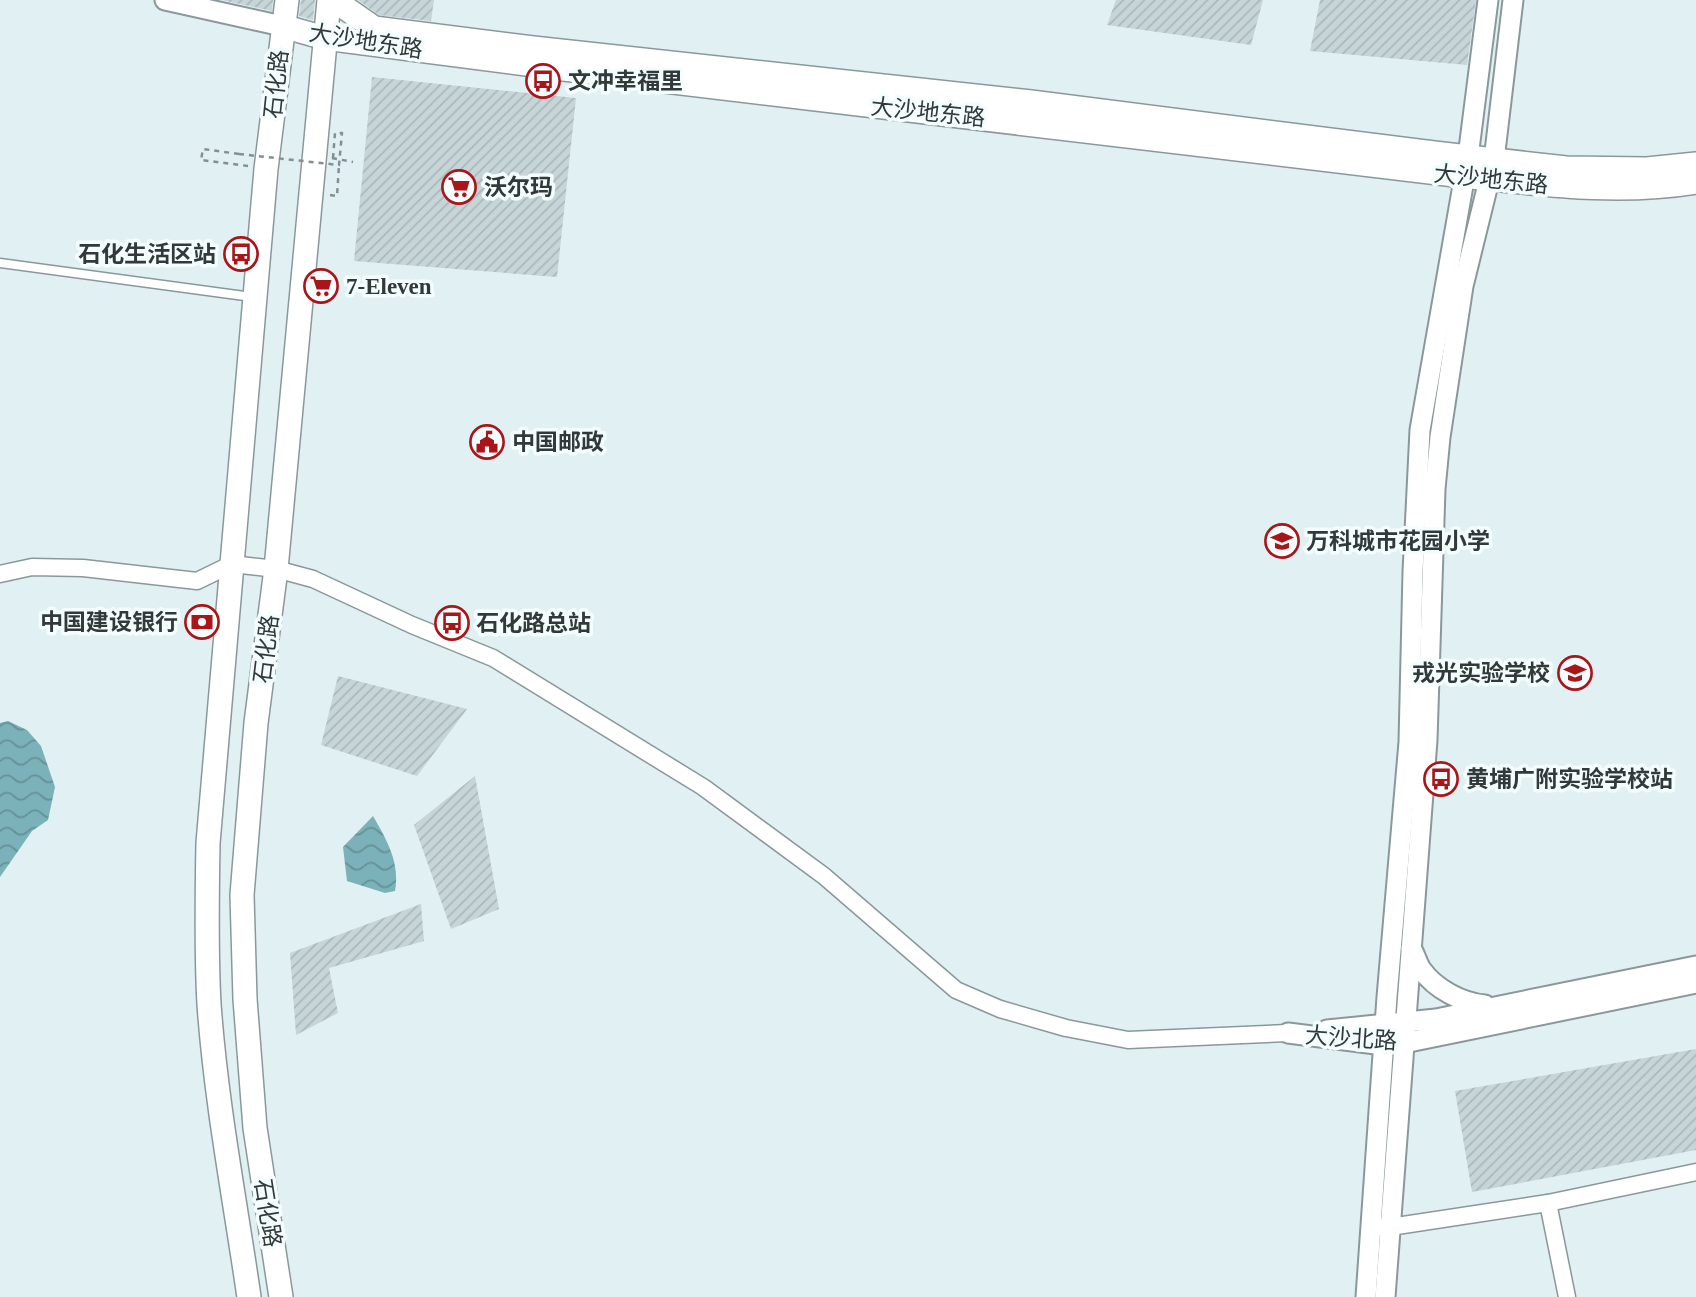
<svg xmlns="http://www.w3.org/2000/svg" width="1696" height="1297" viewBox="0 0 1696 1297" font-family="'Times New Roman','Noto Sans SC',serif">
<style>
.water{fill:url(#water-waves)}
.building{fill:url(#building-hatch)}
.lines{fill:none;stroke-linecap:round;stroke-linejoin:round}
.service-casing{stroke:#8a989b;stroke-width:11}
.minor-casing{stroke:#8a989b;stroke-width:19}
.tertiary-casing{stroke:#8a989b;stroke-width:23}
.secondary-casing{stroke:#8a989b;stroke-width:26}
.path{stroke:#848f91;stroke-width:2.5;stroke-dasharray:5 5;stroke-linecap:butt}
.service{stroke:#fff;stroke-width:8}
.minor{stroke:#fff;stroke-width:16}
.tertiary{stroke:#fff;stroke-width:19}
.secondary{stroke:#fff;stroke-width:23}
.path-bridge{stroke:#848f91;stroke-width:2.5;stroke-dasharray:5 5;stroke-linecap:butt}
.labels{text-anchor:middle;stroke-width:7;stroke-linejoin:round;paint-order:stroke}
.street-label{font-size:23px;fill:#32393a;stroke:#f3fdfe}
.poi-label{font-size:23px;font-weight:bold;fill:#32393a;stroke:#f3fdfe;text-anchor:start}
</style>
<defs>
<pattern id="water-waves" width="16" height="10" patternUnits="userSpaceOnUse" patternTransform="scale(1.75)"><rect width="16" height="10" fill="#7bb1b8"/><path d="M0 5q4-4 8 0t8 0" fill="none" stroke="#659197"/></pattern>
<pattern id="building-hatch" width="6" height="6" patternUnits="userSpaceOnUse" patternTransform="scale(1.75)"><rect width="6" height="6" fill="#c6d6d8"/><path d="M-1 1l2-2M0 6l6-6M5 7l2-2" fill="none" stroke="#abb8ba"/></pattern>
</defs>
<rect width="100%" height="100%" fill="#e1f1f3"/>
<g class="water">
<path d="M 8,721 L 27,730 L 41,746 L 55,787 L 48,820 L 32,831 L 0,877 L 0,723 Z"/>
<path d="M 373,816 C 387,840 400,863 395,891 L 385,893 L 347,881 L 343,847 Z"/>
</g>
<g class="building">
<path d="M 221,0 L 273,0 L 272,11 Z"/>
<path d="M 301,0 L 315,0 L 313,20 L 299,16 Z"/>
<path d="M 358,0 L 434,0 L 431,21 L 379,15 Z"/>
<path d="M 1116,0 L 1263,0 L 1251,45 L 1107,25 Z"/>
<path d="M 1320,0 L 1476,0 L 1467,65 L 1310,51 Z"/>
<path d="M 372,77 L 576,98 L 557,277 L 354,261 Z"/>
<path d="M 338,676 L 467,709 L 417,776 L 321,745 Z"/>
<path d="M 475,776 L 499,909 L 451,929 L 414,825 Z"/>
<path d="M 421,904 L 424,941 L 329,968 L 338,1013 L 296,1035 L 290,953 Z"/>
<path d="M 1696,1049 L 1696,1150 L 1472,1192 L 1455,1091 Z"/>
</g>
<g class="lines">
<g class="service-casing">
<path id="service" d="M 0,263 L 252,297"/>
</g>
<g class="minor-casing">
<g id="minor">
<path d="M 0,574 L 32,567 L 83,568 L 197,581 L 232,564 L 276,569 L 313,579 L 412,625 L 493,658 L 703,787 L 824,876 L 956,990 L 1000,1009 L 1066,1028 L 1128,1040 L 1288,1033"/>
<path d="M 1548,1203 L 1567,1297"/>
<path d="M 1381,1227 L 1390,1227 L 1548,1203 L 1696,1172"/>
</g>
</g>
<g class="tertiary-casing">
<g id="tertiary">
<path d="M 165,0 L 282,26"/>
<path d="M 1411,948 C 1415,954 1417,963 1421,969 C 1435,989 1462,1003 1485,1005"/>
<path d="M 1327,1030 L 1436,1019 L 1696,966"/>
<path d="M 1288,1033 L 1384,1045 L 1404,1043 L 1696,983"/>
<path d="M 1366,1297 L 1387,997 L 1409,742 L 1413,572 L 1420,430 L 1468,157 L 1488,0"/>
<path d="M 1385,1297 L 1427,740 L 1435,489 L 1440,437 L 1463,286 L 1494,160 L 1513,0"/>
</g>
</g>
<g class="secondary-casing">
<g id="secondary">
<path d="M 334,0 L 374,28 L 533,48 L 1031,102 L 1434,153 L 1566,168 L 1647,169 L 1696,164"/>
<path d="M 282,26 L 325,38 L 564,69 L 1463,176 C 1541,184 1618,195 1696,182"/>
<path d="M 249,1297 C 235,1200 216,1103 209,1004 C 206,951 207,897 208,843 L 266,169 L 287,0"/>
<path d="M 281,1297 L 255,1128 L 245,999 L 242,895 L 256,723 L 276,569 L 329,0"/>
</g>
</g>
<g class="path">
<path d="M 239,154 L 203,149 L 201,160 L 248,166"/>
<path d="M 332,158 L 353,162"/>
<path d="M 330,195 L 337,196 L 339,165"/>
</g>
<use href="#service" class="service"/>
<use href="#minor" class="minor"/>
<use href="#tertiary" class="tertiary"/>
<use href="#secondary" class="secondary"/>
<path class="path-bridge" d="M 239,154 L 339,165 L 342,133 L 335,133 L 333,158"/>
</g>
<defs>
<g id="bus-ring" transform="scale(1.75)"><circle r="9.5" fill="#f3fdfe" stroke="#a91519" stroke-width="1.5"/><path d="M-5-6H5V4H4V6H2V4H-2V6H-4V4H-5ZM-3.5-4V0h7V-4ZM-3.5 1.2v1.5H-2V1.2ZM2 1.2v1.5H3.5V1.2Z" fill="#a91519"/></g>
<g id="supermarket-ring" transform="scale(1.75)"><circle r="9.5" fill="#f3fdfe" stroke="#a91519" stroke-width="1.5"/><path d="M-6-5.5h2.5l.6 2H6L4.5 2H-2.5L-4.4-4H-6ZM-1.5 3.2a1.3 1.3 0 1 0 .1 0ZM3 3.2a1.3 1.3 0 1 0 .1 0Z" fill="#a91519"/></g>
<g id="civic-ring" transform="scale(1.75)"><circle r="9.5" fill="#f3fdfe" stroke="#a91519" stroke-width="1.5"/><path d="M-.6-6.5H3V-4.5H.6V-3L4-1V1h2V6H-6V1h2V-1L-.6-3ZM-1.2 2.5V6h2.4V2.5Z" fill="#a91519"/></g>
<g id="school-ring" transform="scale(1.75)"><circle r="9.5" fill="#f3fdfe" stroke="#a91519" stroke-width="1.5"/><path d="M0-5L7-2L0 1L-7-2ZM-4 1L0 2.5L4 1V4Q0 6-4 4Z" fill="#a91519"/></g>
<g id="bank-ring" transform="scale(1.75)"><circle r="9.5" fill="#f3fdfe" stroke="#a91519" stroke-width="1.5"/><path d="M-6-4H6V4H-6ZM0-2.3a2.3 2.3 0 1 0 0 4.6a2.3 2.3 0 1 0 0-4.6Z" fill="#a91519"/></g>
</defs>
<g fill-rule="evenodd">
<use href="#bus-ring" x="543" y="81"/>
<use href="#supermarket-ring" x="459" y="187"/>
<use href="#bus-ring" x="241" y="254"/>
<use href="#supermarket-ring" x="321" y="286"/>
<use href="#civic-ring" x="487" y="442"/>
<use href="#school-ring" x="1282" y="541"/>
<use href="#bank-ring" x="202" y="622"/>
<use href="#bus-ring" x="452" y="623"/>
<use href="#school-ring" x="1575" y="673"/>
<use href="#bus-ring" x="1441" y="779"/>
</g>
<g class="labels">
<g class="street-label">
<text transform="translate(366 41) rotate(9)" y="8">大沙地东路</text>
<text transform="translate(276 84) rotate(-84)" y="8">石化路</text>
<text transform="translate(928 112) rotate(6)" y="8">大沙地东路</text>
<text transform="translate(1491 179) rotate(6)" y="8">大沙地东路</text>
<text transform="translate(266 649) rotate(-83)" y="8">石化路</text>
<text transform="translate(1351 1038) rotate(4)" y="8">大沙北路</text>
<text transform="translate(268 1213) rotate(81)" y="8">石化路</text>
</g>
<g class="poi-label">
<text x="568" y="89">文冲幸福里</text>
<text x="484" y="195">沃尔玛</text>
<text x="216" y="262" text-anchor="end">石化生活区站</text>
<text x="346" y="294">7-Eleven</text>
<text x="512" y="450">中国邮政</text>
<text x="1306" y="549">万科城市花园小学</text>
<text x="178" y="630" text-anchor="end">中国建设银行</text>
<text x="476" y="631">石化路总站</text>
<text x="1550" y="681" text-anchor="end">戎光实验学校</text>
<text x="1466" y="787">黄埔广附实验学校站</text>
</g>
</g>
</svg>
